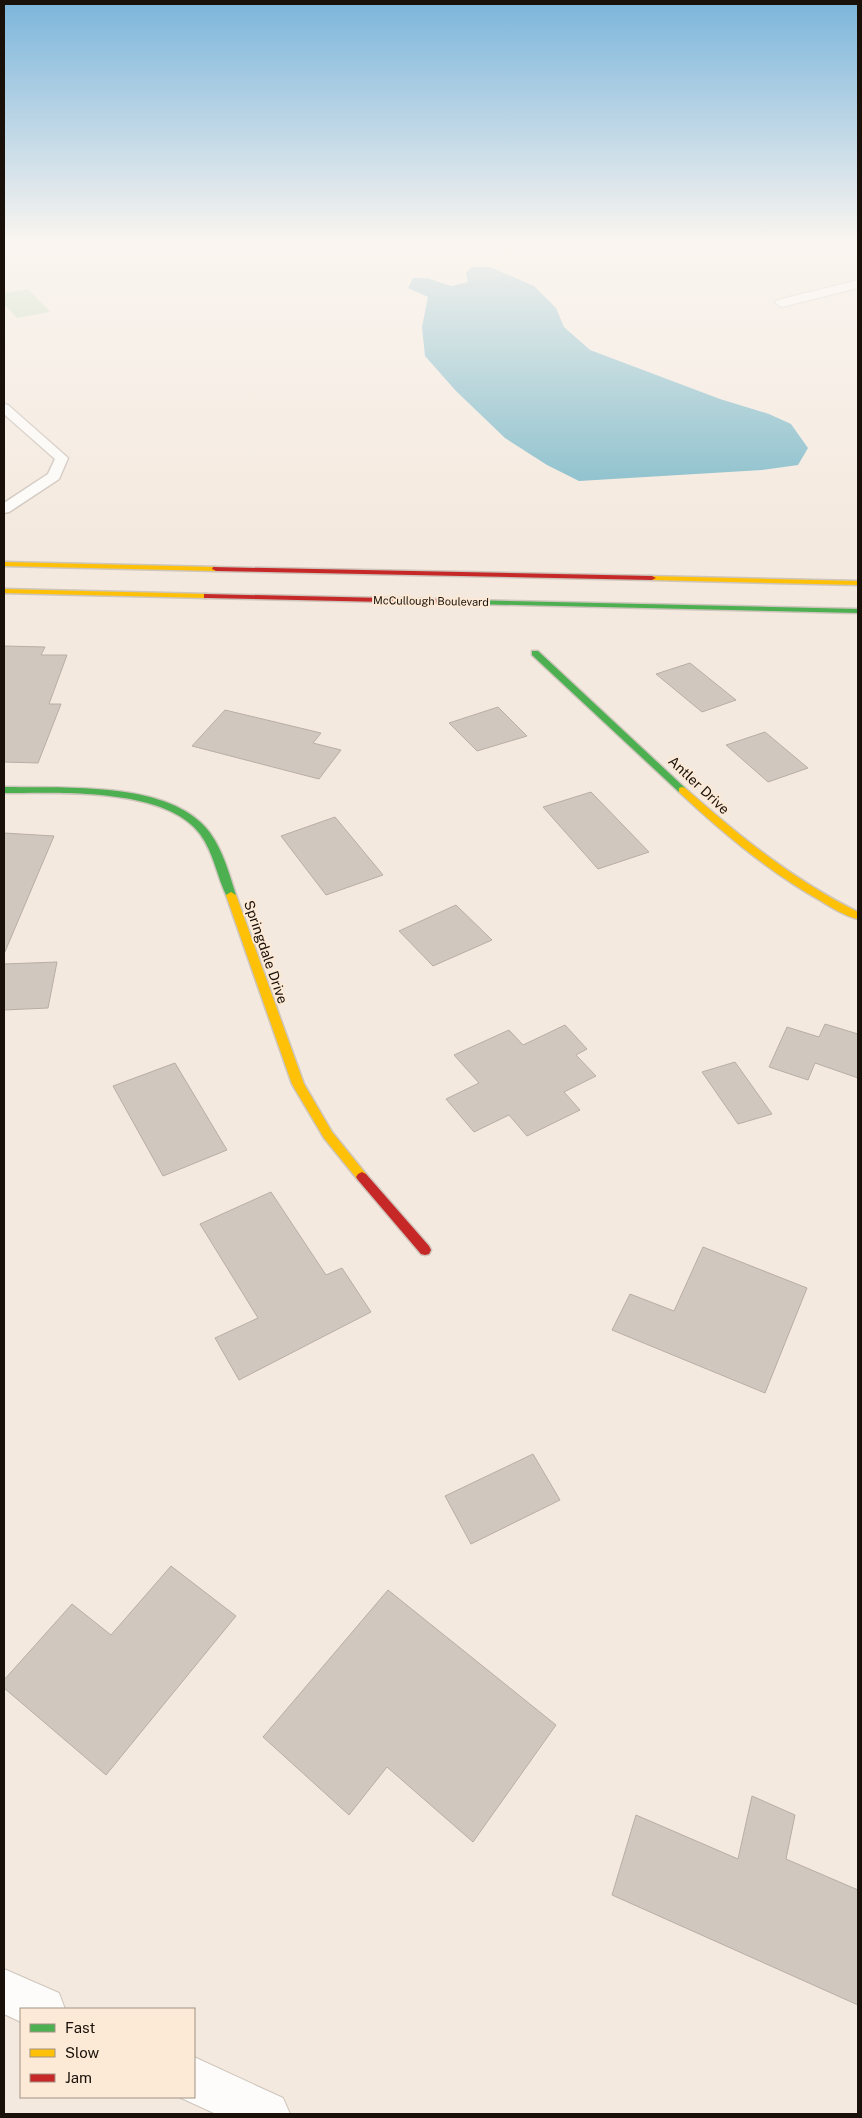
<svg xmlns="http://www.w3.org/2000/svg" width="862" height="2118" viewBox="0 0 862 2118" font-family="'Public Sans',sans-serif">
<style>
.green{fill:#bdd8bb}
.water{fill:#79b7c7}
.building{fill:#d0c7be;stroke:#b8aea5}
.lines{fill:none;stroke-linecap:round;stroke-linejoin:round}
.lane-casing{stroke:#cec5bc;stroke-width:3}
.street-casing{stroke:#cec5bc;stroke-width:2}
.fast-casing{stroke:#cec5bc;stroke-width:3}
.slow-casing{stroke:#cec5bc;stroke-width:3}
.jam-casing{stroke:#cec5bc;stroke-width:3}
.lane{fill:#fdfcfa;fill-rule:evenodd}
.street{fill:#fdfcfa;fill-rule:evenodd}
.fast{fill:#4caf50;fill-rule:evenodd}
.slow{fill:#ffc107;fill-rule:evenodd}
.jam{fill:#c62828;fill-rule:evenodd}
.labels{text-anchor:middle;stroke-width:4;stroke-linejoin:round;paint-order:stroke}
.far-street-label{font-size:11px;fill:#191109;stroke:#fce9d6}
.street-label{font-size:14px;fill:#191109;stroke:#fce9d6}
</style>
<rect width="100%" height="100%" fill="#f4e9de"/>
<path class="green" d="M 28,289 L 50,312 L 17,318 L 4,304 L 4,293 Z"/>
<path class="water" d="M 472,267 L 490,267 L 534,286 L 556,308 L 564,327 L 590,350 L 720,399 L 769,414 L 791,424 L 808,448 L 798,465 L 762,470 L 579,481 L 547,465 L 505,438 L 456,391 L 425,356 L 422,327 L 428,297 L 408,288 L 413,278 L 427,278 L 451,286 L 468,282 L 466,273 Z"/>
<g class="building">
<path d="M 4,646 L 45,647 L 41,655 L 67,655 L 49,704 L 61,704 L 38,763 L 4,762 Z"/>
<path d="M 690,663 L 736,700 L 702,712 L 656,674 Z"/>
<path d="M 498,707 L 527,736 L 477,751 L 449,723 Z"/>
<path d="M 225,710 L 321,733 L 313,743 L 341,750 L 319,779 L 192,746 Z"/>
<path d="M 765,732 L 808,768 L 768,782 L 726,745 Z"/>
<path d="M 591,792 L 649,852 L 598,869 L 543,807 Z"/>
<path d="M 335,817 L 383,875 L 326,895 L 281,836 Z"/>
<path d="M 4,833 L 54,836 L 4,954 Z"/>
<path d="M 456,905 L 492,940 L 433,966 L 399,931 Z"/>
<path d="M 57,962 L 48,1008 L 4,1010 L 4,964 Z"/>
<path d="M 825,1024 L 858,1034 L 858,1078 L 815,1063 L 808,1080 L 769,1067 L 787,1027 L 819,1037 Z"/>
<path d="M 565,1025 L 587,1049 L 576,1055 L 596,1076 L 564,1092 L 580,1110 L 527,1136 L 509,1115 L 474,1132 L 446,1099 L 479,1083 L 454,1055 L 509,1030 L 523,1045 Z"/>
<path d="M 735,1062 L 772,1114 L 738,1124 L 702,1072 Z"/>
<path d="M 175,1063 L 227,1150 L 163,1176 L 113,1086 Z"/>
<path d="M 271,1192 L 326,1275 L 342,1268 L 371,1312 L 239,1380 L 215,1338 L 258,1318 L 200,1224 Z"/>
<path d="M 703,1247 L 807,1288 L 765,1393 L 612,1330 L 630,1294 L 674,1311 Z"/>
<path d="M 533,1454 L 560,1500 L 471,1544 L 445,1496 Z"/>
<path d="M 171,1566 L 236,1616 L 106,1775 L 4,1688 L 4,1680 L 72,1604 L 111,1635 Z"/>
<path d="M 388,1590 L 556,1725 L 473,1842 L 387,1767 L 349,1815 L 263,1737 Z"/>
<path d="M 752,1796 L 795,1815 L 786,1859 L 858,1890 L 858,2005 L 612,1895 L 636,1815 L 738,1859 Z"/>
</g>
<g class="lines">
<g class="lane-casing">
<path id="lane" d="M 4,404 L 8,405 L 68,458 L 59,479 L 9,512 L 4,513 L 4,503 L 48,474 L 55,459 L 4,414 Z"/>
</g>
<g class="street-casing">
<g id="street">
<path d="M 858,280 L 858,288 L 782,307 L 775,303 L 777,300 Z"/>
<path d="M 4,1969 L 59,1993 L 65,2009 L 21,2009 L 21,2022 L 4,2014 Z"/>
<path d="M 194,2057 L 283,2098 L 290,2114 L 216,2114 L 179,2097 L 194,2097 Z"/>
</g>
</g>
<g class="fast-casing">
<g id="fast">
<path d="M 468,600 L 858,609 L 858,613 L 471,604 L 468,604 Z"/>
<path d="M 532,651 L 538,651 L 685,788 L 685,792 L 679,792 L 532,655 Z"/>
<path d="M 4,787 C 59,788 156,782 199,821 C 220,839 228,870 236,895 L 231,898 L 227,897 C 217,877 214,853 200,834 C 165,787 58,793 4,793 Z"/>
</g>
</g>
<g class="slow-casing">
<g id="slow">
<path d="M 4,562 L 216,567 L 220,569 L 216,571 L 4,566 Z"/>
<path d="M 649,576 L 858,581 L 858,585 L 652,580 L 648,578 Z"/>
<path d="M 4,589 L 207,594 L 211,596 L 207,598 L 4,593 Z"/>
<path d="M 682,787 L 685,788 C 739,836 793,880 858,912 L 858,919 C 845,916 832,908 821,901 C 768,871 723,833 679,792 L 679,788 Z"/>
<path d="M 231,892 L 236,895 L 304,1084 L 332,1132 L 366,1174 L 368,1177 L 366,1180 L 358,1180 L 324,1138 L 292,1084 L 226,895 Z"/>
</g>
</g>
<g class="jam-casing">
<g id="jam">
<path d="M 213,567 L 652,576 L 656,578 L 652,580 L 216,571 L 212,569 Z"/>
<path d="M 204,594 L 471,600 L 475,602 L 471,604 L 207,598 L 204,598 Z"/>
<path d="M 362,1172 L 366,1174 L 429,1246 L 431,1250 L 429,1254 L 425,1255 L 421,1254 L 358,1180 L 356,1177 L 358,1174 Z"/>
</g>
</g>
<use href="#lane" class="lane"/>
<use href="#street" class="street"/>
<use href="#fast" class="fast"/>
<use href="#slow" class="slow"/>
<use href="#jam" class="jam"/>
</g>
<linearGradient id="sky" x2="0" y2="1"><stop stop-color="#7bb5db"/><stop offset="0.45" stop-color="#faf5f0"/><stop offset="1" stop-color="#faf5f0" stop-opacity="0"/></linearGradient>
<rect width="862" height="536" fill="url(#sky)"/>
<g class="labels">
<g class="far-street-label">
<text transform="translate(431 601) rotate(1)" y="4">McCullough Boulevard</text>
</g>
<g class="street-label">
<text transform="translate(699 785) rotate(43)" y="5">Antler Drive</text>
<text transform="translate(266 952) rotate(71)" y="5">Springdale Drive</text>
</g>
</g>
<rect width="862" height="2118" fill="none" stroke="#191109" stroke-width="10"/>
<rect x="20" y="2008" width="175" height="90" fill="#fce9d6" stroke="#a19384"/>
<rect x="30" y="2024" width="25" height="8" fill="#4caf50" stroke="#a19384"/>
<text x="65" y="2033" font-size="15" fill="#191109">Fast</text>
<rect x="30" y="2049" width="25" height="8" fill="#ffc107" stroke="#a19384"/>
<text x="65" y="2058" font-size="15" fill="#191109">Slow</text>
<rect x="30" y="2074" width="25" height="8" fill="#c62828" stroke="#a19384"/>
<text x="65" y="2083" font-size="15" fill="#191109">Jam</text>
</svg>
